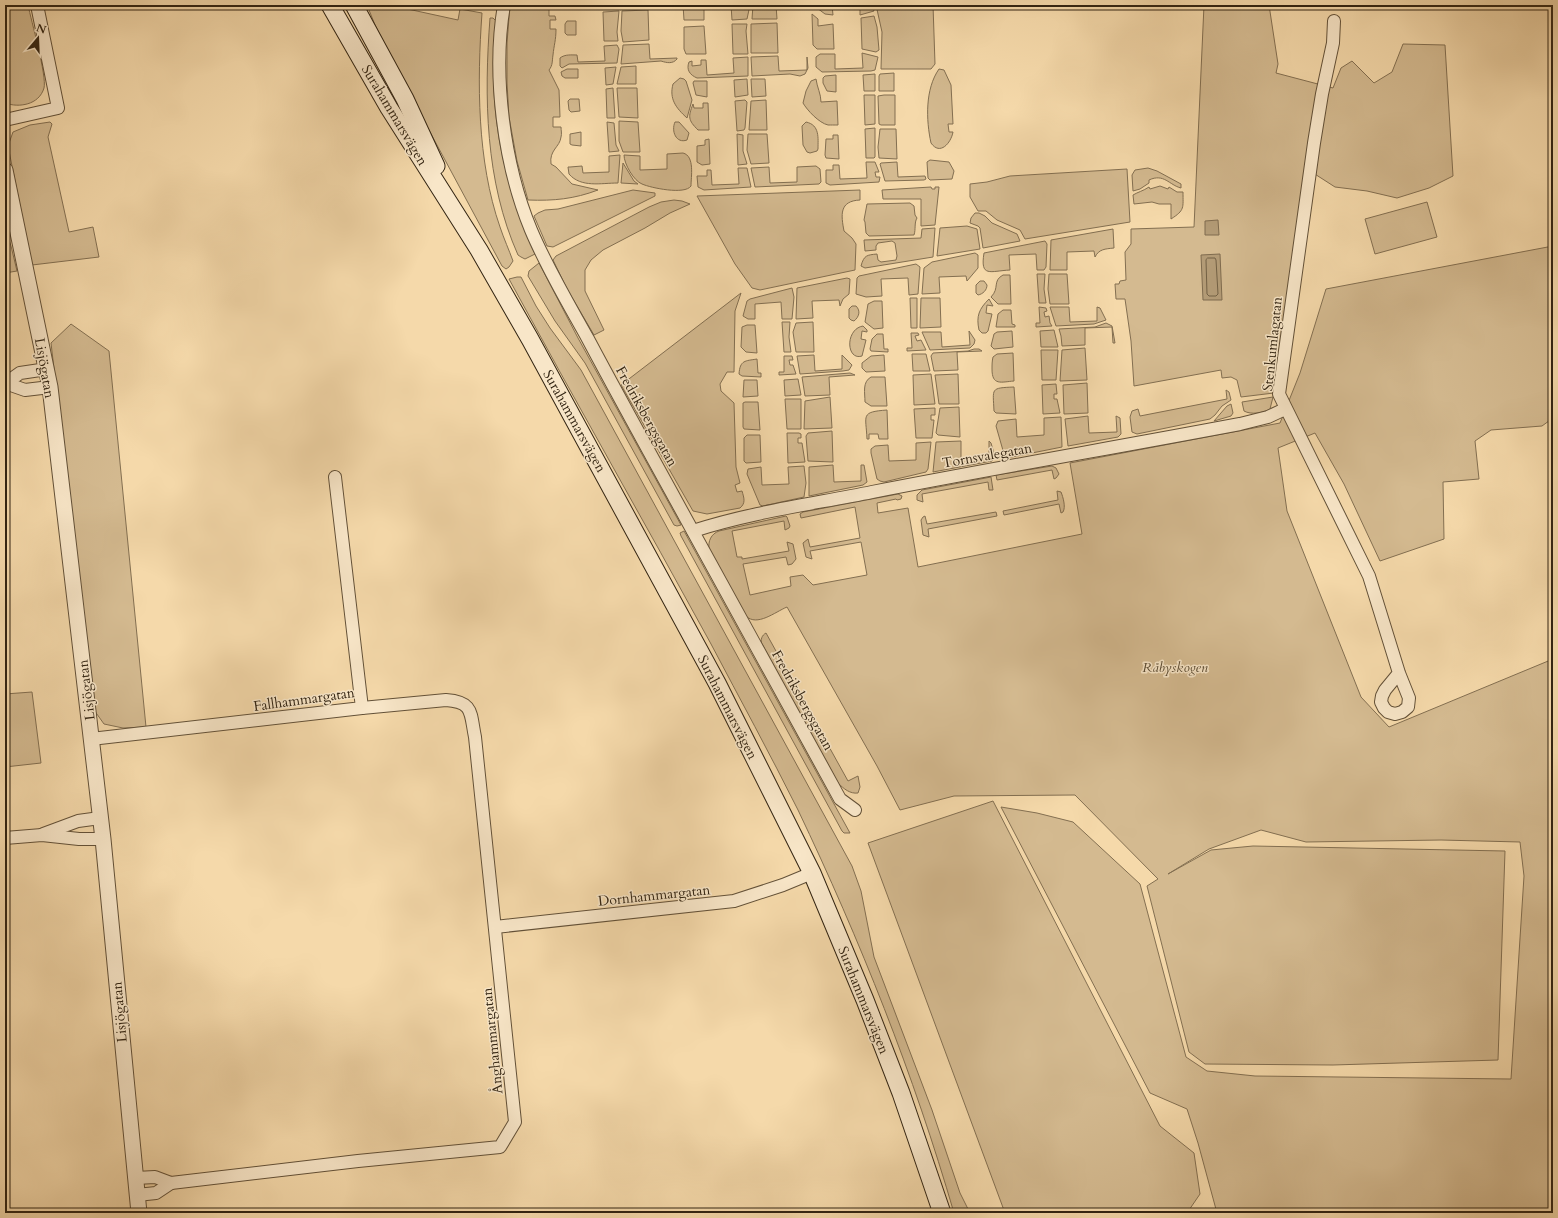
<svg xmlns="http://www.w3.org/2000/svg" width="1558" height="1218" viewBox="0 0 1558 1218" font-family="Cardo,serif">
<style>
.green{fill:#d4ba90;stroke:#836f51}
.water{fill:#b39b76;stroke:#7f6b4e}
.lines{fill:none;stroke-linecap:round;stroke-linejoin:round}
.shore{stroke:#726044;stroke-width:1}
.minor-casing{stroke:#635138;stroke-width:14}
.tertiary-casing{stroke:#635138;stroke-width:17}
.secondary-casing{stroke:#322412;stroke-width:19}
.minor{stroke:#f8e6c8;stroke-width:12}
.tertiary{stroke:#f8e6c8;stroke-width:15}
.secondary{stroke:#f8e6c8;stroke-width:17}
.labels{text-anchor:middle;stroke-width:3;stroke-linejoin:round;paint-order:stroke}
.street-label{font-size:14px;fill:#322412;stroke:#f8e6c8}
.park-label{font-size:14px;font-style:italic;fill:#5a4a32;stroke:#f8e6c8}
</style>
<rect width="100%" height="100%" fill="#f5d9aa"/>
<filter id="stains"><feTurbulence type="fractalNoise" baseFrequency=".005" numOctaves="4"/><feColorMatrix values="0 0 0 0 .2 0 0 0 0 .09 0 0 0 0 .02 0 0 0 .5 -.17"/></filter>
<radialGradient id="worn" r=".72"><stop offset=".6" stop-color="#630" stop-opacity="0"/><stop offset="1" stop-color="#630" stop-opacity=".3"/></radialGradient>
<g class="green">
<path d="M 5,5 L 28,5 C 31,20 47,76 44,88 C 39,105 19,108 5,103 Z"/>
<path d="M 367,5 L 403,5 L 403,8 L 458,20 L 460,9 L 482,13 C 477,82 477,161 500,227 C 504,239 509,250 513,261 L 509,267 L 506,269 L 502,266 L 409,93 L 375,25 Z"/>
<path d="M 510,5 L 554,5 L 555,6 L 549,7 L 549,16 L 555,16 L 556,20 L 550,20 L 550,29 L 556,29 C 556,40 554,45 553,55 C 552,61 553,65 549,70 L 559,90 L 560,117 L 553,117 L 553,127 L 561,127 C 561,130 562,134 561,137 C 560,147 549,150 551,164 L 556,167 L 572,184 L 598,190 C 574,199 554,201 528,200 L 517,161 L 509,117 L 507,83 L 507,43 Z"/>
<path d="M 683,5 L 704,5 L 704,20 L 684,20 Z"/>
<path d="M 731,5 L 750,5 L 747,19 L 732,20 Z"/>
<path d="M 753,5 L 776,5 L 777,19 L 752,19 Z"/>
<path d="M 813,5 L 832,5 L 833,15 L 825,14 Z"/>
<path d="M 860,5 L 872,5 L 874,11 L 860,15 Z"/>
<path d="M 876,5 L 933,5 L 935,64 L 931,69 L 881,69 L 882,32 Z"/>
<path d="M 1204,5 L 1269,5 L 1278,64 L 1276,73 L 1333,88 L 1341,68 L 1352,61 L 1374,83 L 1392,72 L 1403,44 L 1445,45 L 1453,176 L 1429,188 L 1397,198 L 1367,191 L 1335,187 L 1307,169 L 1274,393 L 1241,397 L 1237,380 L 1231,377 L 1222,378 L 1221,370 L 1134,386 L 1131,341 L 1125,299 L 1116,299 L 1115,284 L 1119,284 L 1120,281 L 1126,280 L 1125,252 L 1131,244 L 1131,229 L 1194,227 Z"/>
<path d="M 648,10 L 649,40 L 623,42 L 621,31 L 622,11 Z"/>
<path d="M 619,11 L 617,32 L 618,41 L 604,41 L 603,12 Z"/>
<path d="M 812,14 L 818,19 L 818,26 L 833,24 L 834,49 L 817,49 L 813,45 Z"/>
<path d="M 874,16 L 877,27 L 879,50 L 876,52 L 862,49 L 861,18 Z"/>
<path d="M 490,18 L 493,18 L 496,21 C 490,76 494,132 510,185 C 516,208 526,231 535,254 L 525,259 L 521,257 L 518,255 C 485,181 484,97 490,18 Z"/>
<path d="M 567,21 L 576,21 L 576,35 L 567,35 L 565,33 L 565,24 Z"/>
<path d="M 777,23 L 778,53 L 751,53 L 751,24 Z"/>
<path d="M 732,24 L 747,24 L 746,31 L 748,54 L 733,54 Z"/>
<path d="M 704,26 L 706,54 L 686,54 L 684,49 L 684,27 Z"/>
<path d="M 649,44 L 650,59 L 677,58 L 677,59 C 673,64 667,63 661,61 L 621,64 L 623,45 Z"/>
<path d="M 617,45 L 619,49 L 617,63 L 569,64 L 562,68 L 560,66 L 560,58 C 565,54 572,55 577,55 L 578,62 L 605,61 L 604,46 Z"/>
<path d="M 862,53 L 878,57 L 875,70 L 871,71 L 822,72 L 816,67 L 816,57 L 820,54 L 835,54 L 835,69 L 863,68 Z"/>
<path d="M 778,56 L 779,71 L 807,70 L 807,57 L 808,68 L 805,74 L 800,76 L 790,74 L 752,76 L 751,57 Z"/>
<path d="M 748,57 L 748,76 L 697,78 C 690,75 686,70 689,62 L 692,61 L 692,66 L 701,65 L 701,60 L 706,60 L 707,75 L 734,73 L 733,58 Z"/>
<path d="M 636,66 L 636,84 L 617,84 L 621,67 Z"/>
<path d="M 616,67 L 613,84 L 606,85 L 605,68 Z"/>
<path d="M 567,69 L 578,69 L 578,78 L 565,78 L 562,76 L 561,72 Z"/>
<path d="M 939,69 L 944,70 L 951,85 L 953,124 L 948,124 L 949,132 L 953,132 C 951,143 940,156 931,143 C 926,120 925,89 939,69 Z"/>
<path d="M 894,73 L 894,91 L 879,91 L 879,76 L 880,74 Z"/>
<path d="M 875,74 L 875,91 L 864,91 L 863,75 Z"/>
<path d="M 836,75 L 836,92 L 827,91 L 823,83 L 823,78 L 825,76 Z"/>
<path d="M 680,78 L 684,79 L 686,81 L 692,100 L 687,118 C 676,108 669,99 673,84 Z"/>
<path d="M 747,79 L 748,95 L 735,97 L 734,80 Z"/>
<path d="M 751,79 L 765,79 L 766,96 L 752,97 Z"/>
<path d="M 816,79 C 817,87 821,94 821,102 L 837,101 L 838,125 C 834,125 831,125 828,125 C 819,123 807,110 803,103 L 806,91 L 811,81 Z"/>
<path d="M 694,81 L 707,81 L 707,97 L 696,95 L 693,83 Z"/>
<path d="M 613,88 L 615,118 L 607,118 L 606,89 Z"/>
<path d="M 617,88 L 637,88 L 638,118 L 619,117 Z"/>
<path d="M 864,95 L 875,95 L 875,124 L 865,125 Z"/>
<path d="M 884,95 L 895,95 L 895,125 L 881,125 L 879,124 L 878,96 Z"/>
<path d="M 570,99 L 579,99 L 580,111 L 571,112 L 569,110 L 568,101 Z"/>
<path d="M 745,100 L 747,102 L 745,128 L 744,130 L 737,131 L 735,101 Z"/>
<path d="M 766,100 L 767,130 L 749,130 L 751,101 Z"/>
<path d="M 703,103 L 708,103 L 709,130 L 698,130 C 688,120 688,117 693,104 L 694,108 L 703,108 Z"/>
<path d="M 619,121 L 638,122 L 640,152 L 623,152 L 619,141 Z"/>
<path d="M 50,122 L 52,124 L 48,137 L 69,232 L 93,227 L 99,257 L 32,265 L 8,146 L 13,132 L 30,125 Z"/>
<path d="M 607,122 L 614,123 L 616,145 L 619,151 L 609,152 Z"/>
<path d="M 675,122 L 679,122 L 689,133 L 687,140 C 676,144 671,131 675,122 Z"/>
<path d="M 806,122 C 820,125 818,138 818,149 L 817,151 L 810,153 L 807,152 L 803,145 L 802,126 Z"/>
<path d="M 875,128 L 875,157 L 874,158 L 866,158 L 865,129 Z"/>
<path d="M 880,129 L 896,129 L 897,159 L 879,158 L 878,147 Z"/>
<path d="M 581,132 L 581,146 L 572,145 L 570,144 L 570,134 Z"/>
<path d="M 737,134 L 743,135 L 743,151 L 747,164 L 738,165 Z"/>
<path d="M 748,134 L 767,134 L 769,163 L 751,164 L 747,150 Z"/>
<path d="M 833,135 L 838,135 L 839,159 L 826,158 L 825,155 L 826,139 L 833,139 Z"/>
<path d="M 709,139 L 710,164 L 702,165 L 697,162 L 697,146 L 705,145 L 705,140 Z"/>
<path d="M 683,153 C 695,156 691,177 691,186 C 685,195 651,188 642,184 C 634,181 624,164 624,155 L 640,156 L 640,170 L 667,169 L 667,154 Z"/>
<path d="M 620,155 L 618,183 C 601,183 581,188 569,174 L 568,167 L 570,167 L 582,166 L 583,173 L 609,172 L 609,156 Z"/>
<path d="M 930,160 L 949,162 L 954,171 L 952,179 L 930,180 L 928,178 L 927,162 Z"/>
<path d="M 866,162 L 875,162 L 879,172 L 875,172 L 876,177 L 880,177 L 879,182 L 830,185 L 826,183 L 826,170 L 833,170 L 833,165 L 839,165 L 840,179 L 867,178 Z"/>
<path d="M 897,162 L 898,177 L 925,176 L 926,179 L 924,180 L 885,181 L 880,164 L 881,163 Z"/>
<path d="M 623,163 L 634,181 L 638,184 L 621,183 Z"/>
<path d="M 816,166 L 820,169 L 821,182 L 819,184 L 755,187 L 751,168 L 769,167 L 770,183 L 797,182 L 797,167 Z"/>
<path d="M 738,168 L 747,168 L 751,187 L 704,190 L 698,187 L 697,176 L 707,176 L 707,170 L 711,170 L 712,185 L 739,184 Z"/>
<path d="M 1148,168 L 1157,171 L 1181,184 L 1181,188 C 1169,185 1164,173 1149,180 L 1149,183 L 1140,189 L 1133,191 L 1132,175 L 1135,170 Z"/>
<path d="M 1127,169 L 1130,222 L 1025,239 L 1020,230 L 997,220 L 986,211 L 978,211 L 970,197 L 970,184 L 987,182 L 1010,176 Z"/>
<path d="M 1160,186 L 1168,189 L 1169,187 L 1177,192 L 1183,192 C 1183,208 1185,210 1171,219 L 1171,204 L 1159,204 L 1152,202 L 1134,204 L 1133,195 C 1138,192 1143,191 1149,187 L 1150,189 Z"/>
<path d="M 931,187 L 932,189 L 935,189 L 935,187 L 939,187 L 935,225 L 921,226 L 921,199 L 883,199 L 882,190 Z"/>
<path d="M 633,190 L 655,193 L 655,196 L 553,247 L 547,246 L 534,216 L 538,213 L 545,210 L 558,209 Z"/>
<path d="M 860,190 L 860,200 C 839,201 841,215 844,231 L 852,238 L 856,244 L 855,270 L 760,290 L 752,288 L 735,264 L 697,196 Z"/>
<path d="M 674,200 L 682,201 L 690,204 L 670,213 L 645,228 L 603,250 L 591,260 L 585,270 L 585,291 L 604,330 L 594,335 L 567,289 L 553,260 L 556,256 L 649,207 L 661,202 Z"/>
<path d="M 1427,202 L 1437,237 L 1375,254 L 1365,219 Z"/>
<path d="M 910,203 L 914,206 L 915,215 L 917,218 C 914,223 916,229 914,235 L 869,236 L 866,233 L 865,222 L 864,220 L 867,204 Z"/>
<path d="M 975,213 L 979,213 L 985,216 L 992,223 L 1017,234 L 1020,241 L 983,248 L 980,228 L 978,226 L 970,223 L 971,218 Z"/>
<path d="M 967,226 L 977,229 L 980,249 L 937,256 L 940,228 Z"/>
<path d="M 5,227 L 11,246 L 17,271 L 5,273 Z"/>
<path d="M 935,228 L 933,257 L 865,268 L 861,266 C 864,255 867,255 877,254 L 878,260 L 881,262 L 896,260 L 897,256 L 895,243 L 892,241 L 878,243 L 876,246 L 876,250 L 865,251 L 864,240 L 921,238 L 922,229 Z"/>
<path d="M 1113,229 L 1114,248 C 1105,249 1099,249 1095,257 L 1094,251 L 1067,252 L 1067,270 L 1050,270 L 1051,240 Z"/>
<path d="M 1045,241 L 1047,244 L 1046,267 L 1044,270 L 1037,270 L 1036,254 L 1009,255 L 1010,270 C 990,271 980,278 984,253 Z"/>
<path d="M 1553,246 L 1553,418 L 1542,426 L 1491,430 L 1475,441 L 1479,479 L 1443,482 L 1444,539 L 1380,561 L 1344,484 L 1315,433 L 1278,448 L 1287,511 L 1361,697 L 1389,727 L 1553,659 L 1553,1213 L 1217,1213 L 1198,1143 L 1187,1109 L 1150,1093 L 1001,807 L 1037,813 L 1073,822 L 1140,884 L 1186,1057 L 1207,1071 L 1255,1076 L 1511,1079 L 1524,876 L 1520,842 L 1441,840 L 1306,842 L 1261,830 L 1209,849 L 1168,874 L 1211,850 L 1253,846 L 1505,851 L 1498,1060 L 1333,1065 L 1205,1064 L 1189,1052 L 1147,886 L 1158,879 L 1075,795 L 954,796 L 900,810 L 877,766 L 787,607 C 775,612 757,627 746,616 L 709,549 C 708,541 711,534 719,531 L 786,516 L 787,517 L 790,526 L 789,528 L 785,530 L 784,521 L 732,531 L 737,557 L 742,557 L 742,559 L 789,551 L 787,542 L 793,544 L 796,559 L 792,564 L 788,565 L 786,557 L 743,564 L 750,595 L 791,586 L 790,577 L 803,575 L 813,585 L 867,575 L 861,542 L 810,551 L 812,559 L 806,557 L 803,543 L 808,539 L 810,547 L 860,538 L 855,507 L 801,518 L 800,514 L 803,512 L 898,494 L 902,496 L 901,499 L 897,500 L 896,499 L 877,503 L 878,513 L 908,508 L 918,567 L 1082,534 L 1070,463 L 1280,423 L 1300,373 L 1326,289 Z"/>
<path d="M 975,253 L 978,255 L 978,268 L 967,281 L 966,276 L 939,277 L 940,293 L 922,294 L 924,268 L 932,262 Z"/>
<path d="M 539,263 L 578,338 L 681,525 L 677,526 L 674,525 L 585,363 L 555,321 L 528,276 L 529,271 Z"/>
<path d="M 916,264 L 920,267 L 918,294 L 909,295 L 908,278 L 881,279 L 882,296 L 866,297 L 856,294 L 857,278 L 859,276 Z"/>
<path d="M 1037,274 L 1045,274 L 1044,289 L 1046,303 L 1039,303 Z"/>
<path d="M 1049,274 L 1067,274 L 1069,304 L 1050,304 L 1048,289 Z"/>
<path d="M 1003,275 L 1010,275 L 1011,304 L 998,304 L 991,297 C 1000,288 992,281 1003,275 Z"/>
<path d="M 517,277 L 521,277 L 536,306 L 550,328 L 581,370 L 852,866 L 861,891 L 874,957 L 932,1110 L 960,1193 L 970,1213 L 954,1213 C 914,1075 860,940 798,810 C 770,754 740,699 711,644 C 644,521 575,401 509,279 Z"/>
<path d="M 847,278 L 850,279 L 849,294 L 843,299 L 840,306 L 839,300 L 812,301 L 813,318 L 796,319 L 797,288 Z"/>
<path d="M 980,281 L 984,281 L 987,285 C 987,290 983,294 978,295 L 976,293 L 976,285 Z"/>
<path d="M 792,288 L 794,297 L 792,319 L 782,319 L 781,302 L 755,304 L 755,319 L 748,319 L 743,316 L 747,301 L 750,299 Z"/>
<path d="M 741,293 L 735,311 L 734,372 L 727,372 L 720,384 L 721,391 L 734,403 L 736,467 L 740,483 L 735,485 L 737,492 L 742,491 C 744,498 746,503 740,508 L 707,514 L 693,511 L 621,385 Z"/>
<path d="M 910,298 L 917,298 L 917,328 L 911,328 Z"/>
<path d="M 921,298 L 940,298 L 941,327 L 920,328 Z"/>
<path d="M 989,299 L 993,306 L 987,305 L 986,313 L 992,314 L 988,331 L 986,333 L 982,333 L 979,330 C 976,316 979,309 989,299 Z"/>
<path d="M 874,301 L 882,301 L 883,328 L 874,329 L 865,322 L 868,304 Z"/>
<path d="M 852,306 L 856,306 C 861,311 859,317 854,321 L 851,320 L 849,318 L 849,309 Z"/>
<path d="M 1039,307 L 1046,308 L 1047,311 L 1044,312 L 1045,317 L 1049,316 L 1050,323 L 1052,326 L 1036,327 L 1036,323 L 1040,323 Z"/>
<path d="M 1050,307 L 1069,307 L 1070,322 L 1097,321 L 1097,307 L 1100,308 L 1106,320 L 1094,324 L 1056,326 Z"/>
<path d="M 1003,310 L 1011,310 L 1012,324 L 1015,325 L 1015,327 L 996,327 L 998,314 Z"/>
<path d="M 782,322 L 790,322 L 789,337 L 791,352 L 784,352 Z"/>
<path d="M 813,322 L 814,352 L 796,352 L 793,332 L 796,323 Z"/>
<path d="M 1106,323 L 1112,326 L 1115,343 L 1113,343 L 1112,327 L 1085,328 L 1085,345 L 1062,346 L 1061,336 L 1059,329 L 1095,327 Z"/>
<path d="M 71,324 L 109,351 L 146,727 L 123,728 L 104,724 L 94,710 L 51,343 Z"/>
<path d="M 747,325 L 755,325 L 757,353 L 746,352 L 741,347 L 742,327 Z"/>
<path d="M 863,326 L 867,330 L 867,332 L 862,331 L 861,339 L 866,340 L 862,356 C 846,361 845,329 863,326 Z"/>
<path d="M 1054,330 L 1058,347 L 1041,347 L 1040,331 Z"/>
<path d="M 969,331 L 975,340 L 974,344 L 970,348 L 930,350 L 922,332 L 941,332 L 942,347 L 970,345 Z"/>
<path d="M 1012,331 L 1013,347 L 994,349 L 991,346 L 994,334 L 997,332 Z"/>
<path d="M 911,333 L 918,333 L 919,335 L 915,336 L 917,341 L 921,340 L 926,350 L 907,351 L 907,348 L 912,348 Z"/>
<path d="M 877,334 L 883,334 L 884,349 L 888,349 L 888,352 L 871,351 L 870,349 L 872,339 Z"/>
<path d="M 1085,348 L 1087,380 L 1060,381 L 1062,350 Z"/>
<path d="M 974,349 L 979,349 L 982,351 L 957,352 L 958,370 L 934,371 L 931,356 L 933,353 L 968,351 Z"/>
<path d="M 1041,350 L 1058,350 L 1056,380 L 1042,380 Z"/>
<path d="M 1013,353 L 1014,381 C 1001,382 992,386 992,369 C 992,365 992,361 993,357 L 997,354 Z"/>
<path d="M 912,354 L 926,354 L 930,371 L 913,371 Z"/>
<path d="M 814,355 L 815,371 L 842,369 L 842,355 L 852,365 L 849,370 L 843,371 L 800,374 L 797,356 Z"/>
<path d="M 884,355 L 885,371 L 866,372 L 862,368 L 862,363 L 871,356 Z"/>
<path d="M 784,356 L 792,356 L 793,360 L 789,360 L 790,365 L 793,365 L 796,374 L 779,375 L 779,372 L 784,372 Z"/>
<path d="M 757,359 L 758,373 L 761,373 L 761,377 L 742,376 L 739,374 C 740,360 745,361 757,359 Z"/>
<path d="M 850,373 L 855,375 L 829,377 L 830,395 L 805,396 L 802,377 Z"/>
<path d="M 931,374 L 935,404 L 914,405 L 913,375 Z"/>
<path d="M 958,374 L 959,404 L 939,404 L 935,375 Z"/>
<path d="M 871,377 L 885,377 L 887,406 L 871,406 L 865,402 C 865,393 862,382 871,377 Z"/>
<path d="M 798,379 L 801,395 L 785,396 L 784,380 Z"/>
<path d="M 744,380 L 757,380 L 758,396 L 743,397 Z"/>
<path d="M 1087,383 L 1088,413 L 1064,414 L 1063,385 Z"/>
<path d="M 1056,384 L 1057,394 L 1054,394 L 1054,399 L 1057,399 L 1060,413 L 1043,414 L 1042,385 Z"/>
<path d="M 1014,387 L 1016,414 L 996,413 L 994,411 C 993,388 990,388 1014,387 Z"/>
<path d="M 1226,390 L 1229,392 L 1231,400 L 1222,406 L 1215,415 L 1210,419 L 1137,434 L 1132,432 L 1130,417 L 1132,411 L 1138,409 L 1140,416 L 1227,399 Z"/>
<path d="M 830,397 L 832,428 L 804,429 L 805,401 Z"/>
<path d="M 1273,397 L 1270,409 C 1263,413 1251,415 1244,411 L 1242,402 Z"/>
<path d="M 785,399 L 801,399 L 801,429 L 787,429 Z"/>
<path d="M 745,402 L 758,402 L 760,430 L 744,429 L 743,427 L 743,403 Z"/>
<path d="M 1231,404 L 1233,413 L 1231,416 L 1214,421 L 1227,406 Z"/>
<path d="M 959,407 L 960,437 L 938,435 L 936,433 L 940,408 Z"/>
<path d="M 935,408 L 935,415 L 931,415 L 931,420 L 934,420 L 932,438 L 916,438 L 914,409 Z"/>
<path d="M 887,410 L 888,439 L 879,439 L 878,434 L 869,434 L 869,439 L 867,439 C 866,415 860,412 887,410 Z"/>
<path d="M 1088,416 L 1089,433 L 1117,432 L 1116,416 L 1120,418 L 1121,434 L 1118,437 L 1068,446 L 1065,419 Z"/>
<path d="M 1061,417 L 1062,447 L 1007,458 L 1004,454 L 996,426 L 998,421 L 1016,419 L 1017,437 L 1044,435 L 1044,418 Z"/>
<path d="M 832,431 L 833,462 L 808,461 L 806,436 L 808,433 Z"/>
<path d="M 787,433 L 799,433 L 801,434 L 801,438 L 798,438 L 798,443 L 802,443 L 805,462 L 788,463 Z"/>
<path d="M 747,435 L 760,435 L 761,462 L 746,463 L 744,461 L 744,438 Z"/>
<path d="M 961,441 L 961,458 L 989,457 L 989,441 L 991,443 L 995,457 L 992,461 L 933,472 L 936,442 Z"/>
<path d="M 931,442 L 928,469 L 926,472 L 884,482 L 880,481 L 877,479 L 871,453 L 871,449 L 875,446 L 888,445 L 889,461 L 916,460 L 916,443 Z"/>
<path d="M 833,465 L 834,482 L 861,481 L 861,465 L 864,465 L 867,482 L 863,485 L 809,496 L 809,467 Z"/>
<path d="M 804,466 L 806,483 L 804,497 L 763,506 L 760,505 L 747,474 L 748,469 L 761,467 L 762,485 L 789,484 L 788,467 Z"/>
<path d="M 1052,466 L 1056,468 L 1059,474 L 1056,478 L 1054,479 L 1052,470 L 997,480 L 996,475 Z"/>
<path d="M 991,477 L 993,490 L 989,490 L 988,482 L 922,494 L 923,502 L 917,500 L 917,495 L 922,490 Z"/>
<path d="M 1057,491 L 1061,492 C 1063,497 1066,507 1063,512 L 1061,513 L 1059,504 L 1004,515 L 1003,511 L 1058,500 Z"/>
<path d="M 996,512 L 997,516 L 928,529 L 929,537 L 923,535 L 921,520 L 923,517 L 925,516 L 927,524 Z"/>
<path d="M 684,531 L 850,833 L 844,833 L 842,831 L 681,536 L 680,533 Z"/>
<path d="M 766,633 L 848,781 L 858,776 L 860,787 L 858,793 C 850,794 844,789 838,783 L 762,644 C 760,640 762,635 766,633 Z"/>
<path d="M 32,692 L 41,763 L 5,767 L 5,694 Z"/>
<path d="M 993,801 L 1160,1126 L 1194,1153 L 1200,1194 L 1187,1213 L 1005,1213 L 868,843 Z"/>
</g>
<g class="water">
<path d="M 1218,220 L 1219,235 L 1205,235 L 1205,221 Z"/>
<path d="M 1220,254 L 1222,300 L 1203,300 L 1201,255 Z"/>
</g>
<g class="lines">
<path class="shore" d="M 1208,258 L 1215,258 L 1216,260 L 1218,294 L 1216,296 L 1209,296 L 1207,294 L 1206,260 Z"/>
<g class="minor-casing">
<g id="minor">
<path d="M 504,5 C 492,75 504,165 531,230 C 547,268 568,303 588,339 C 614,388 641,437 668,486 C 725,590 783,695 840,799 L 855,810"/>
<path d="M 1334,21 L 1333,43 L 1322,94 L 1314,143 L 1279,394 L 1369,576 L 1399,673 L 1409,698 L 1408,707 L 1402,712 L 1395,714 L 1388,712 L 1384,708 L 1381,702 L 1382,696 L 1385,690 L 1399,673"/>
<path d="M 5,120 L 58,108 L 37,5"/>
<path d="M 5,383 L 25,390 L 50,387"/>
<path d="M 6,383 L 20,373 L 47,369"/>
<path d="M 693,531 C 751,512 813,504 872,492 C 995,468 1118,447 1240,424 L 1268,417 L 1285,409"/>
<path d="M 91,739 L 362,708 L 335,477"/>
<path d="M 43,834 L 78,821 L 100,818"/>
<path d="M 5,838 L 42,835 L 79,839 L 103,839"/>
<path d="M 495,927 L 734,901 L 783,885 L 812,873"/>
<path d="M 136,1178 L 155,1177 L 171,1183 L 358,1161 L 500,1147 L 515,1122 L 475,737 C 470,713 474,702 446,700 L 362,708"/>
<path d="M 137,1195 L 156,1193 L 171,1183"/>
</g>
</g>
<g class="tertiary-casing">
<path id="tertiary" d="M 5,170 L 50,387 L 103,839 L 139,1213"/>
</g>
<g class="secondary-casing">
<g id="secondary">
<path d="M 330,5 L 389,108 L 479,250 L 530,339 L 717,683 L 812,873 L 865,1000 L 901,1093 L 942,1213"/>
<path d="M 354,5 L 405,99 L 436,166"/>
</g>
</g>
<use href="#minor" class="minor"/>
<use href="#tertiary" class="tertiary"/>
<use href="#secondary" class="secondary"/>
</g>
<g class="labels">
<g class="street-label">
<text transform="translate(395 115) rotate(59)" y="5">Surahammarsvägen</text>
<text transform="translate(1272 344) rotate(-84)" y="5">Stenkumlagatan</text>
<text transform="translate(45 368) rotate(80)" y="5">Lisjögatan</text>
<text transform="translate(647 416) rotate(61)" y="5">Fredriksbergsgatan</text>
<text transform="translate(575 421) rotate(61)" y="5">Surahammarsvägen</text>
<text transform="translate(987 455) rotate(-10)" y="5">Tornsvalegatan</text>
<text transform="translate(86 690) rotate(-97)" y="5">Lisjögatan</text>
<text transform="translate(304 699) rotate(-8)" y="5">Fallhammargatan</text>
<text transform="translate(803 700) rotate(61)" y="5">Fredriksbergsgatan</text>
<text transform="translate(728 707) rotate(63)" y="5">Surahammarsvägen</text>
<text transform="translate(654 895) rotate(-6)" y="5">Dornhammargatan</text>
<text transform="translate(864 1000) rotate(68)" y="5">Surahammarsvägen</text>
<text transform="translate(119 1012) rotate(-95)" y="5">Lisjögatan</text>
<text transform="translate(492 1041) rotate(-96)" y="5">Ånghammargatan</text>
</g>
<g class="park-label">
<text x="1175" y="672">Råbyskogen</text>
</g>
</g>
<rect width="1558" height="1218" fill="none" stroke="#f5d9aa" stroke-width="20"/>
<rect x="6" y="6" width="1546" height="1206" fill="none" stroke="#322412" stroke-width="2"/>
<rect x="10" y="10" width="1538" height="1198" fill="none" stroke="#322412"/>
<g transform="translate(38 38) rotate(19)" stroke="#f8e6c8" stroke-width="3" paint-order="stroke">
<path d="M0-3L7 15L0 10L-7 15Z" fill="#322412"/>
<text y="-6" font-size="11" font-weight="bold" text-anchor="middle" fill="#322412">N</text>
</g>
<rect width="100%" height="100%" filter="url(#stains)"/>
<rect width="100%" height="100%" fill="url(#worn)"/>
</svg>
